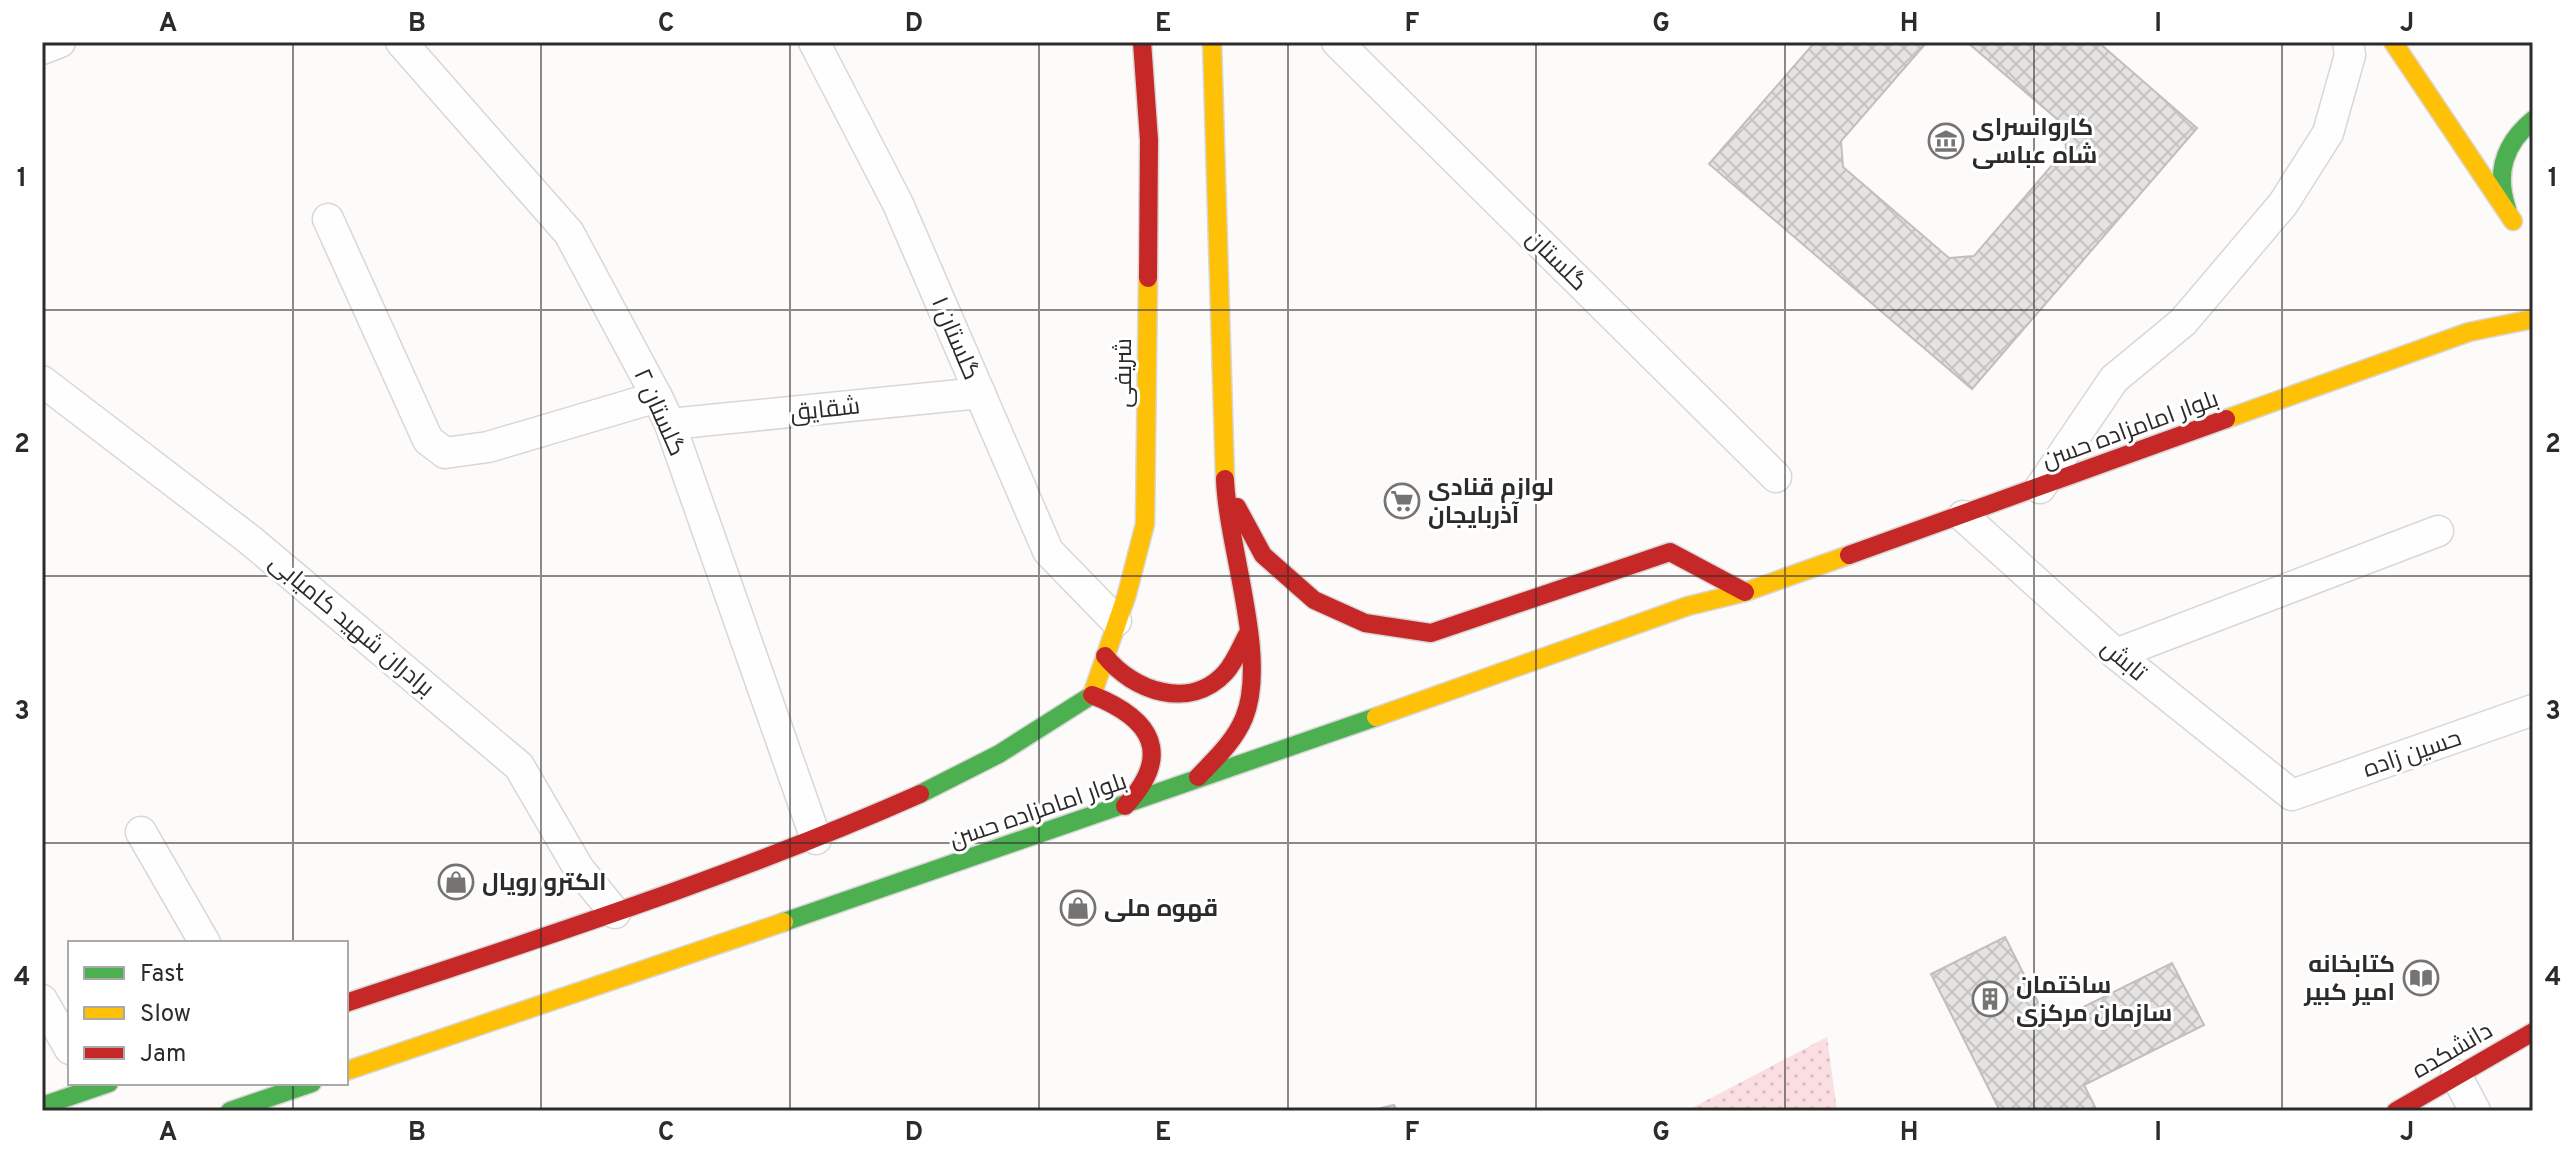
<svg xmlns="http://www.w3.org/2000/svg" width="2575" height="1153" viewBox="0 0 2575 1153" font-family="Overpass,Cairo,sans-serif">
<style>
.garden{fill:url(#garden-dots)}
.building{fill:url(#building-cross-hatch);stroke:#c0bebe;stroke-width:2}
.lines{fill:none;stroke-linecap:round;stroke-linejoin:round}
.street-casing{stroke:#d8d7d6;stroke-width:33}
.fast-casing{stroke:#d8d7d6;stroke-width:21}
.slow-casing{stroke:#d8d7d6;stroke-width:21}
.jam-casing{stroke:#d8d7d6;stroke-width:21}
.street{stroke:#fffefe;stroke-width:30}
.fast{stroke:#4caf50;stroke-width:18}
.slow{stroke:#ffc107;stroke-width:18}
.jam{stroke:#c62828;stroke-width:18}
.grid{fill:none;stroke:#2c2b2a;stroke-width:2;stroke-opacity:0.55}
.labels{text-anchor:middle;stroke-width:6;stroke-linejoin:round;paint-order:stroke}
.poi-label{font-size:24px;font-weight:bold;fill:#2c2b2a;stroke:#fff;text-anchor:start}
.street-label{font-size:24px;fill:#2c2b2a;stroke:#fff}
.neatline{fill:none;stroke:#2c2b2a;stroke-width:3}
.grid-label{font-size:26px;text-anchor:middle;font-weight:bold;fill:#2c2b2a}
</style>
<defs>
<pattern id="garden-dots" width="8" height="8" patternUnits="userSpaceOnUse" patternTransform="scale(2)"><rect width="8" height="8" fill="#fadee2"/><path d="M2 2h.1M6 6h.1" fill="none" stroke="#d6bfc2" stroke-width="1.8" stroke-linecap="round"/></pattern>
<pattern id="building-cross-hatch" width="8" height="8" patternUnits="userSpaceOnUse" patternTransform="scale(2)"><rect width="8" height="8" fill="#e5e4e3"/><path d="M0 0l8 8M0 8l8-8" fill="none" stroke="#c5c4c3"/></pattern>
</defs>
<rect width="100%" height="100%" fill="#fcfbf9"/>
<path class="garden" d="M 1827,1037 L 1837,1111 L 1686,1111 Z"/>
<g class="building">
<path d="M 1815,42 L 1927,42 L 1841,141 L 1843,167 L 1949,258 L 1974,256 L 2066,149 L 2064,125 L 1967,42 L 2098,42 L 2197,128 L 1972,389 L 1709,164 Z"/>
<path d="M 2005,937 L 2049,1024 L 2172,963 L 2204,1025 L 2084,1085 L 2097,1111 L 2000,1111 L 1931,974 Z"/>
<path d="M 1394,1105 L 1397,1111 L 1368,1111 Z"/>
</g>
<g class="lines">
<g class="street-casing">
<g id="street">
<path d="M 401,42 L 569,233 L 657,397 L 670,424 L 816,839"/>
<path d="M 814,42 L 898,204 L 1048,551 L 1116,621"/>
<path d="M 1337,42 L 1776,477"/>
<path d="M 42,49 L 60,42"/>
<path d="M 328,219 L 428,440 L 445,453 L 488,447 L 657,397"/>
<path d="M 42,381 L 250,540 L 519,766 L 579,869 L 615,913"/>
<path d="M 670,424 L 980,393"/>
<path d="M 2040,488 L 2114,379 L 2183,322 L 2283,204 L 2328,133 L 2350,55 L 2348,42"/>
<path d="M 1963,516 L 2116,654 L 2292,795 L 2533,710"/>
<path d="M 2116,654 L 2438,531"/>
<path d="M 141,832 L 205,943"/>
<path d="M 42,1000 L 70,1049"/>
<path d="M 2456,1075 L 2475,1111"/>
</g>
</g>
<g class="fast-casing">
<g id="fast">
<path d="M 2507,209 C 2495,173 2504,144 2533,120"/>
<path d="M 920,794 L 999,754 L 1092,695"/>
<path d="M 784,922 L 1376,717"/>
<path d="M 42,1106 L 109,1083"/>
<path d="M 230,1111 L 312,1083"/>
</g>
</g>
<g class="slow-casing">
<g id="slow">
<path d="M 1212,42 L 1225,479"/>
<path d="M 2393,42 L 2513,221"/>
<path d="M 2226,419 L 2469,332 L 2533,319"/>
<path d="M 1092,695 L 1127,594 L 1145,524 L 1148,278"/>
<path d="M 1376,717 L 1688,606 L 1745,592 L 1849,555"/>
<path d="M 346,1071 L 784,922"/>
</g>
</g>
<g class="jam-casing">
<g id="jam">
<path d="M 1142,42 L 1149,140 L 1148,278"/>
<path d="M 1237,507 L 1263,555 L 1314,600 L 1365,623 L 1431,633 L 1670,552 L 1745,592"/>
<path d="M 1849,555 L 2226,419"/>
<path d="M 1105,656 C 1133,691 1190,711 1225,673 C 1235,662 1240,648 1247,635"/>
<path d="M 1092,695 C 1153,719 1173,755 1125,806"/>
<path d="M 1198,777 C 1215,759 1234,742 1244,718 C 1269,658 1227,546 1225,479"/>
<path d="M 346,1003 C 540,938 733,877 920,794"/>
<path d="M 2396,1111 L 2533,1032"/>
</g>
</g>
<use href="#street" class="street"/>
<use href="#fast" class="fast"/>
<use href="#slow" class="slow"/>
<use href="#jam" class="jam"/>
</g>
<path class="grid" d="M 293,42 L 293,943M 541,42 L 541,1111M 790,42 L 790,1111M 1039,42 L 1039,1111M 1288,42 L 1288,1111M 1536,42 L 1536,1111M 1785,42 L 1785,1111M 2034,42 L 2034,1111M 2282,42 L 2282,1111M 42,310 L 2533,310M 42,576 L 2533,576M 42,843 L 2533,843M 293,1083 L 293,1111"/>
<defs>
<g id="museum-ring" transform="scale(1.8)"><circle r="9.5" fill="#fff" stroke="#757472" stroke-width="1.5"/><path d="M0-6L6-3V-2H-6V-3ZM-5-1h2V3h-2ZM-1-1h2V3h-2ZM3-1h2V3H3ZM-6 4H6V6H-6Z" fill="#757472"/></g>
<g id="supermarket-ring" transform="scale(1.8)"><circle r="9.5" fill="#fff" stroke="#757472" stroke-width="1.5"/><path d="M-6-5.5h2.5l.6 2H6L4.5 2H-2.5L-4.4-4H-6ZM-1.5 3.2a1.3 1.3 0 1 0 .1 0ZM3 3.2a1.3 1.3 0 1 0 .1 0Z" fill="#757472"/></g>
<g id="shop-ring" transform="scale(1.8)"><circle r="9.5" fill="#fff" stroke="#757472" stroke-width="1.5"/><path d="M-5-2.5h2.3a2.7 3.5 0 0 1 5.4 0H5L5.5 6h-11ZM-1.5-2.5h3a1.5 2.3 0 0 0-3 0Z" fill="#757472"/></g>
<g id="library-ring" transform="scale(1.8)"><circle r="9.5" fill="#fff" stroke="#757472" stroke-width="1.5"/><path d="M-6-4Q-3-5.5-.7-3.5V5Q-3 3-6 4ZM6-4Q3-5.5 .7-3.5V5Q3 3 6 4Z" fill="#757472"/></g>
<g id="building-ring" transform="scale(1.8)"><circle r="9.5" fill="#fff" stroke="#757472" stroke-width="1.5"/><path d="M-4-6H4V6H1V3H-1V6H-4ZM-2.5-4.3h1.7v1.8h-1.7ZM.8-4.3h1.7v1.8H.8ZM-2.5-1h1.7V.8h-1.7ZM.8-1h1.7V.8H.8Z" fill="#757472"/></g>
</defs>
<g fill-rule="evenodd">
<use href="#museum-ring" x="1946" y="141"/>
<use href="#supermarket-ring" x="1402" y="501"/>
<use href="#shop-ring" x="456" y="882"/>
<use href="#shop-ring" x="1078" y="908"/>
<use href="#library-ring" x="2421" y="978"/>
<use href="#building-ring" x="1990" y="999"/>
</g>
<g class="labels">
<g class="poi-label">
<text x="1972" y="135">کاروانسرای<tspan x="1972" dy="28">شاه عباسی</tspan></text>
<text x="1428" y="495">لوازم قنادی<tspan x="1428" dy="28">آذربایجان</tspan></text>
<text x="482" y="890">الکترو رویال</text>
<text x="1104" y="916">قهوه ملی</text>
<text x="2395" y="972" text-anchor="end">کتابخانه<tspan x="2395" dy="28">امیر کبیر</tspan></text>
<text x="2016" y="993">ساختمان<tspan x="2016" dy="28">سازمان مرکزی</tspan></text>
</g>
<g class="street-label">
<text transform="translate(1557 260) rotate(45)" y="8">گلستان</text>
<text transform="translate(956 338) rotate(67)" y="8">گلستان ۱</text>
<text transform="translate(1123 373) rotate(-90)" y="8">شریفی</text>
<text transform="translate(825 409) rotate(-6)" y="8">شقایق</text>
<text transform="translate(660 412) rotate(66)" y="8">گلستان ۲</text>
<text transform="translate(2130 429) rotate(-20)" y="8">بلوار امامزاده حسن</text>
<text transform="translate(352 625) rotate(40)" y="8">برادران شهید کامیابی</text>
<text transform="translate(2124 660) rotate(40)" y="8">تابش</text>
<text transform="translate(2412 753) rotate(-19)" y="8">حسین زاده</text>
<text transform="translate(1038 810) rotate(-19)" y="8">بلوار امامزاده حسن</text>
<text transform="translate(2452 1050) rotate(-30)" y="8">دانشکده</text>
</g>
</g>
<rect width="2575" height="1153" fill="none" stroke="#ffffff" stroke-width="88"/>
<rect x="68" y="941" width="280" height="144" fill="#ffffff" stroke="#abaaaa" stroke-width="2"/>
<rect x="84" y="967" width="40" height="12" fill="#4caf50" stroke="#abaaaa" stroke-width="2"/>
<text x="140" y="981" font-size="24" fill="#2c2b2a">Fast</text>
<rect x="84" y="1007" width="40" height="12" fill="#ffc107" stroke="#abaaaa" stroke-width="2"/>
<text x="140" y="1021" font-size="24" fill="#2c2b2a">Slow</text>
<rect x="84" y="1047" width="40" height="12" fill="#c62828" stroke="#abaaaa" stroke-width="2"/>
<text x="140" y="1061" font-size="24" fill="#2c2b2a">Jam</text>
<rect x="44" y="44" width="2487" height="1065" class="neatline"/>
<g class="grid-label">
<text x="168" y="31">A</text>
<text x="417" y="31">B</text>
<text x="666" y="31">C</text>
<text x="914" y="31">D</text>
<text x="1163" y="31">E</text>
<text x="1412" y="31">F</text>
<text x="1661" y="31">G</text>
<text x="1909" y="31">H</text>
<text x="2158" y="31">I</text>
<text x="2407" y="31">J</text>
<text x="22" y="186">1</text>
<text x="2553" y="186">1</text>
<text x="22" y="452">2</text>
<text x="2553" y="452">2</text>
<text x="22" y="719">3</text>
<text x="2553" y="719">3</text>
<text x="22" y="985">4</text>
<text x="2553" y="985">4</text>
<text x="168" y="1140">A</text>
<text x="417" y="1140">B</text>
<text x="666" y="1140">C</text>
<text x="914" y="1140">D</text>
<text x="1163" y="1140">E</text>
<text x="1412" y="1140">F</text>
<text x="1661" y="1140">G</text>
<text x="1909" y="1140">H</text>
<text x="2158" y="1140">I</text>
<text x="2407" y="1140">J</text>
</g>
</svg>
